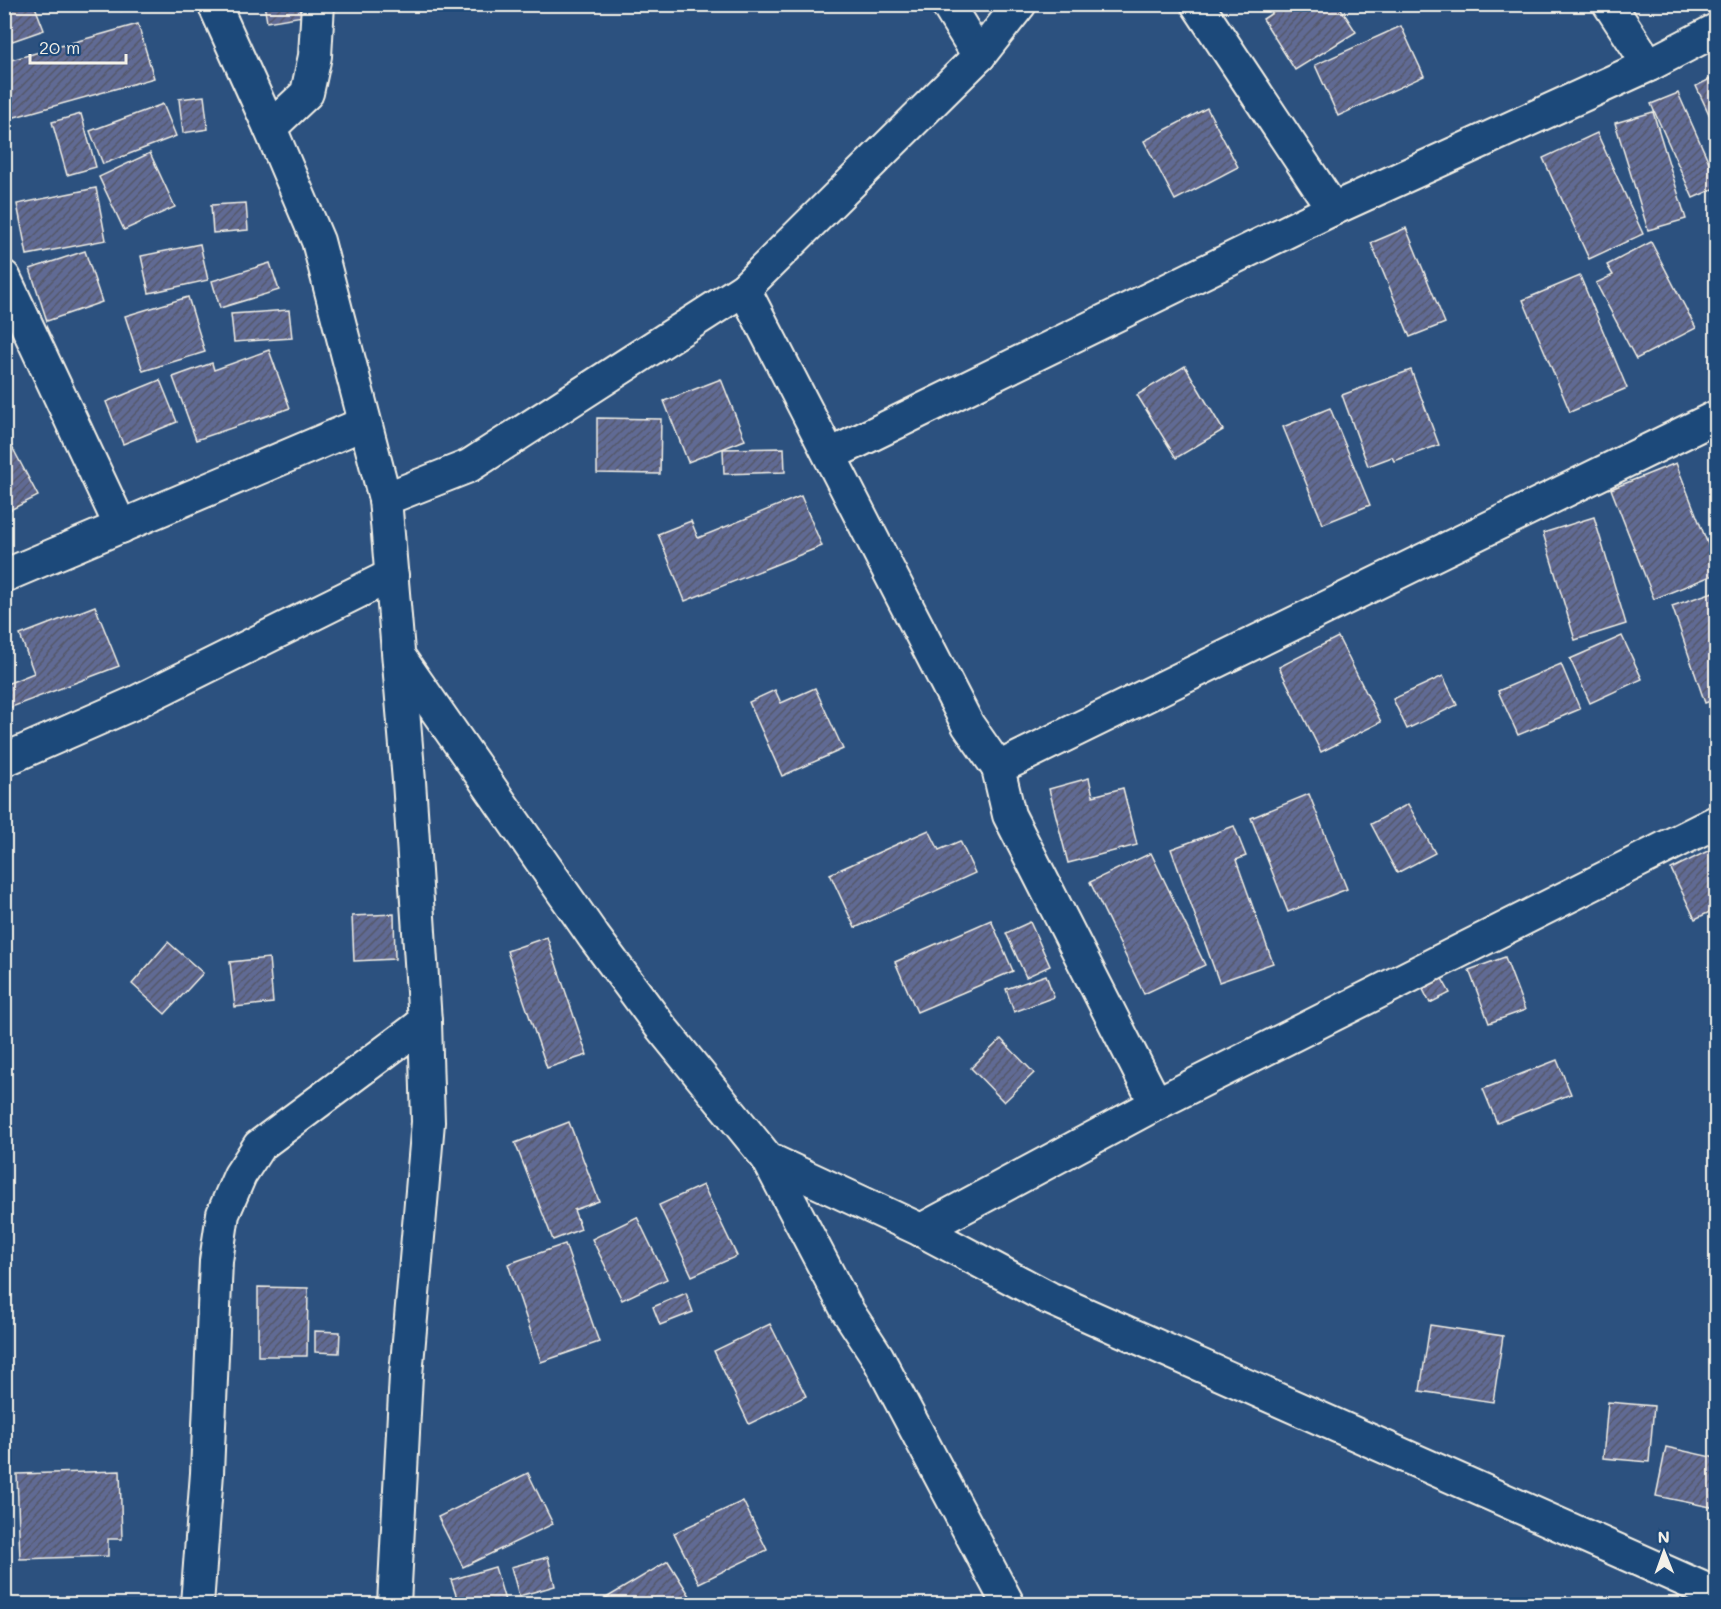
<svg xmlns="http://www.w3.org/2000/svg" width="1721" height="1609" viewBox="0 0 1721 1609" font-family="Mali,sans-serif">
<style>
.building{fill:url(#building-hatch);stroke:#f4f1e8;stroke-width:1.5}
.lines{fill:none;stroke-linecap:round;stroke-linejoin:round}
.minor-casing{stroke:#f4f1e8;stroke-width:36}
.minor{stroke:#1f4a7a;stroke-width:32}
</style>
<defs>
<pattern id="building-hatch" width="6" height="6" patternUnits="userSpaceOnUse" patternTransform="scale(1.5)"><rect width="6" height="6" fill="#616b94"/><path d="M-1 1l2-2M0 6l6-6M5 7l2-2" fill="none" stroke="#545869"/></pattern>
</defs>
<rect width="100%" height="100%" fill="#2c517f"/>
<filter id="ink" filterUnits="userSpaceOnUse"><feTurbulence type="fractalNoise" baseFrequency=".0167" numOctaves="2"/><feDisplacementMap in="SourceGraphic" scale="12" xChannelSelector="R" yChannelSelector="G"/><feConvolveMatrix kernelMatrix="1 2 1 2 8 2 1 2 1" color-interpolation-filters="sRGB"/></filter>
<g filter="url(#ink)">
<g class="building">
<path d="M 4,4 L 34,4 L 44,30 L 4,44 Z"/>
<path d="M 118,4 L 138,4 L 121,11 Z"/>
<path d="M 264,4 L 301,4 L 303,16 L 267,22 Z"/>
<path d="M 1286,4 L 1338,4 L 1356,32 L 1295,70 L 1263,19 Z"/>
<path d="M 138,24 L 154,78 L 4,120 L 4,62 Z"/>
<path d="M 1401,26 L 1424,76 L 1338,116 L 1315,65 Z"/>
<path d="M 1716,76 L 1716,129 L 1696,86 Z"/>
<path d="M 1678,93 L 1716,178 L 1716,188 L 1693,198 L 1651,104 Z"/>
<path d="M 204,96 L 208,129 L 183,133 L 179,99 Z"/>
<path d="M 163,104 L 176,136 L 103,164 L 90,131 Z"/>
<path d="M 1207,108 L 1238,167 L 1175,200 L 1144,141 Z"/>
<path d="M 1653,112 L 1686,219 L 1648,230 L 1615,123 Z"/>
<path d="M 81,114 L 96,167 L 67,175 L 52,122 Z"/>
<path d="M 1597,133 L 1643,234 L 1589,259 L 1543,158 Z"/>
<path d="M 150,153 L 175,207 L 124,230 L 99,177 Z"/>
<path d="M 96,188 L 106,240 L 27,255 L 17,204 Z"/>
<path d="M 246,203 L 248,230 L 213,233 L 211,205 Z"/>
<path d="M 1406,228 L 1445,323 L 1410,337 L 1371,243 Z"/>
<path d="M 1651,242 L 1696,328 L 1636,359 L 1596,283 L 1613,275 L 1607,265 Z"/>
<path d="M 200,244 L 208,280 L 149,293 L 141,256 Z"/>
<path d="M 85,251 L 102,302 L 47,321 L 30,269 Z"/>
<path d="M 270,263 L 279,290 L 220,308 L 212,281 Z"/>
<path d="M 1580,276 L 1627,388 L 1570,412 L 1523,300 Z"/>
<path d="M 188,297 L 205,352 L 143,371 L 125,316 Z"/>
<path d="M 289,310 L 292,338 L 234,342 L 231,314 Z"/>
<path d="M 269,350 L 290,408 L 196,440 L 173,377 L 212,363 L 214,370 Z"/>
<path d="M 1185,366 L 1223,430 L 1176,458 L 1137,395 Z"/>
<path d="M 1411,370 L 1439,445 L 1394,461 L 1392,457 L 1368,466 L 1342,395 Z"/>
<path d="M 721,379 L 745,440 L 688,462 L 664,401 Z"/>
<path d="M 160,380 L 177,422 L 123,444 L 106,402 Z"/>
<path d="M 1330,408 L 1370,505 L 1323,524 L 1283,427 Z"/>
<path d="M 597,418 L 661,419 L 660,474 L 597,473 Z"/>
<path d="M 10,443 L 38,496 L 4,513 L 4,446 Z"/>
<path d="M 784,448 L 785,472 L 724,474 L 723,449 Z"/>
<path d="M 1676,463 L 1716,565 L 1716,574 L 1654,599 L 1611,489 Z"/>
<path d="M 801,496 L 822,546 L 685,601 L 658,534 L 691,521 L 698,538 Z"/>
<path d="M 1594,517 L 1626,624 L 1575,640 L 1543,533 Z"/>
<path d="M 1716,591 L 1716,699 L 1705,703 L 1672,606 Z"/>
<path d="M 95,606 L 119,666 L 4,710 L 4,685 L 34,673 L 20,635 Z"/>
<path d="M 1622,636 L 1642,679 L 1590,703 L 1570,659 Z"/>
<path d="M 1338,637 L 1381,722 L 1321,752 L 1279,667 Z"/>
<path d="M 1561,664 L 1580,709 L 1518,735 L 1498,691 Z"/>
<path d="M 1443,676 L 1457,705 L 1407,729 L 1393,699 Z"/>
<path d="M 815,688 L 843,749 L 782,776 L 749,702 L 775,690 L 781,703 Z"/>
<path d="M 1089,778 L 1093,796 L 1123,788 L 1137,845 L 1068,863 L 1049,789 Z"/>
<path d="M 1309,794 L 1347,889 L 1288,912 L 1251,818 Z"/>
<path d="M 1408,804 L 1435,853 L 1397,873 L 1371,824 Z"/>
<path d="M 1234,826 L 1246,856 L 1236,860 L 1273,963 L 1219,982 L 1171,849 Z"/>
<path d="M 929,830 L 939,850 L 960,841 L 975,873 L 855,928 L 830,874 Z"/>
<path d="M 1716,847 L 1716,909 L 1695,919 L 1671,869 Z"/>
<path d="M 1151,853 L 1205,965 L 1144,994 L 1090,882 Z"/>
<path d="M 394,914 L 395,959 L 354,961 L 352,916 Z"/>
<path d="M 991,920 L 1013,971 L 917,1012 L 895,962 Z"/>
<path d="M 1030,922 L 1050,966 L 1026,977 L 1006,933 Z"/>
<path d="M 547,937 L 587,1055 L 547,1068 L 507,951 Z"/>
<path d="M 168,942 L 203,973 L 165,1014 L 132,984 Z"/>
<path d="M 1505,957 L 1525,1010 L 1489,1023 L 1469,970 Z"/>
<path d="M 269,958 L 273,1003 L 235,1007 L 230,962 Z"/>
<path d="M 1435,966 L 1450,993 L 1430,1003 L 1416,976 Z"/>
<path d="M 1046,975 L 1054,997 L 1014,1012 L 1006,989 Z"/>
<path d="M 1001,1039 L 1034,1073 L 1004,1102 L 971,1068 Z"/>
<path d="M 1557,1060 L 1571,1094 L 1497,1123 L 1483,1089 Z"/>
<path d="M 569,1122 L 599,1201 L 574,1210 L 581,1229 L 553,1240 L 515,1143 Z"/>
<path d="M 703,1185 L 737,1256 L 692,1276 L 659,1205 Z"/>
<path d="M 637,1217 L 667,1279 L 622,1300 L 592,1239 Z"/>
<path d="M 565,1244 L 599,1342 L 541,1362 L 508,1264 Z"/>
<path d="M 258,1287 L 308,1288 L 307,1356 L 258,1356 Z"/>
<path d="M 686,1293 L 693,1312 L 660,1325 L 653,1307 Z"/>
<path d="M 770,1324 L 806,1396 L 749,1424 L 714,1351 Z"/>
<path d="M 1430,1325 L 1503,1336 L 1493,1402 L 1420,1391 Z"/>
<path d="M 315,1331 L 340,1332 L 339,1353 L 315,1352 Z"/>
<path d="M 1608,1402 L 1654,1406 L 1649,1462 L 1603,1458 Z"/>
<path d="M 1666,1447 L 1716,1458 L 1716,1508 L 1656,1496 Z"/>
<path d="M 120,1471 L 122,1539 L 108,1539 L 108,1556 L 20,1559 L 17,1474 Z"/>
<path d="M 528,1473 L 553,1524 L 463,1567 L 438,1517 Z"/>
<path d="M 743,1501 L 767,1550 L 699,1583 L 674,1533 Z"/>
<path d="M 548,1557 L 555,1586 L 519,1596 L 511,1567 Z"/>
<path d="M 668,1561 L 695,1604 L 596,1604 Z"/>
<path d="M 495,1567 L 506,1604 L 459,1604 L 451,1580 Z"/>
</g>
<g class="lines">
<g class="minor-casing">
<g id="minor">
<path d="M 214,4 L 270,128 L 318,241 L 385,499 L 409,781 L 425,1022 L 428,1122 L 406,1375 L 394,1604"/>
<path d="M 947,4 L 979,56"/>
<path d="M 1197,4 L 1333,209"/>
<path d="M 1609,4 L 1649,65"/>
<path d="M 270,128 L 307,93 L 315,56 L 318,4"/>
<path d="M 4,277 L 121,527"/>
<path d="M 744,289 L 968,725 L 998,768 L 1009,815 L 1156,1104"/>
<path d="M 830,455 L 1333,209 L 1649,65 L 1716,30"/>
<path d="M 385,499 L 469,466 L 744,289 L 979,56 L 1020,4"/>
<path d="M 4,576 L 365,423"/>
<path d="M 400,658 L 594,937 L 660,1026 L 768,1159 L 921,1230 L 1156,1104 L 1716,822"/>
<path d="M 4,760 L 134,703 L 392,575"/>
<path d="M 998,768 L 1716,417"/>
<path d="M 768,1159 L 847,1310 L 877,1356 L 1008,1604"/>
<path d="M 921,1230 L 1049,1298 L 1716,1594"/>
<path d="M 197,1604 L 207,1473 L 216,1261 L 223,1214 L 240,1175 L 259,1146 L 425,1022"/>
</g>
</g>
<use href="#minor" class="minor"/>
</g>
</g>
<rect width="1721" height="1609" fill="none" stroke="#1f4a7a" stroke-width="24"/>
<rect x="12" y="12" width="1697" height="1585" fill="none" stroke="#f4f1e8" stroke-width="2" filter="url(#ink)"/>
<g transform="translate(1664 1552) rotate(359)" stroke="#1f4a7a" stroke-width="4.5" paint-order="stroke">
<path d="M0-4.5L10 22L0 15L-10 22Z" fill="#f4f1e8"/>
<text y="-9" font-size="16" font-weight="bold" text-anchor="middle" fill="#f4f1e8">N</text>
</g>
<path d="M30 54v9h96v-9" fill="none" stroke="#f4f1e8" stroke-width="3"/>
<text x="39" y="54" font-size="18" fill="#f4f1e8" stroke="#1f4a7a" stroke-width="4.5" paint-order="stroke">20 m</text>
</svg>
